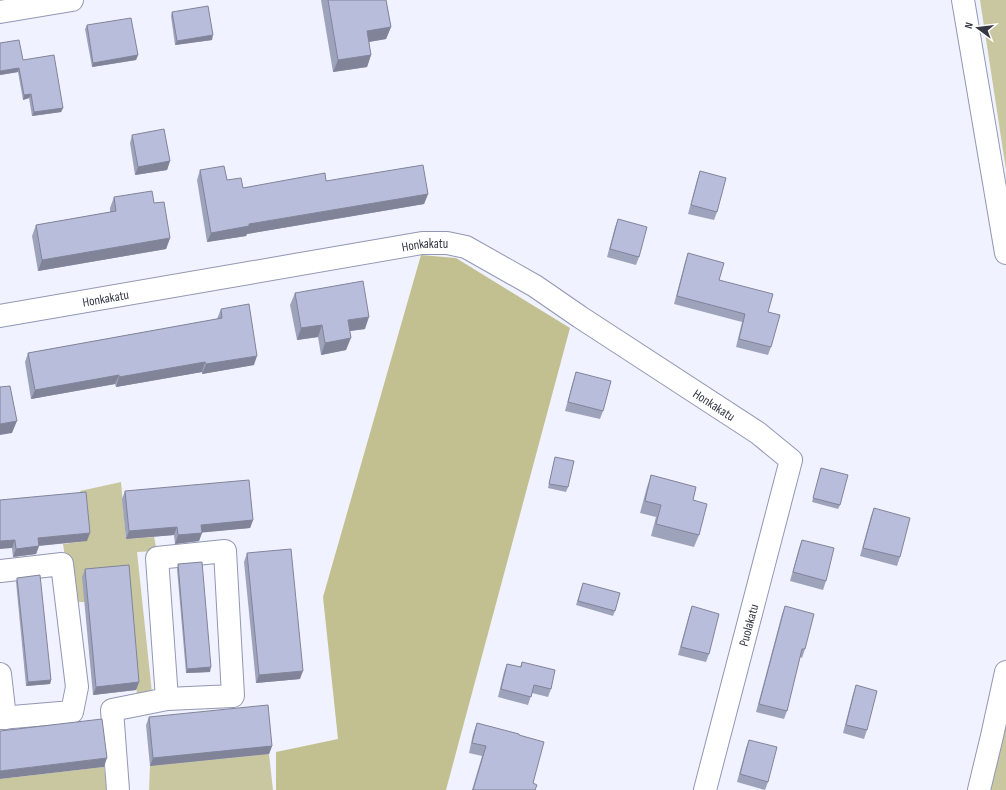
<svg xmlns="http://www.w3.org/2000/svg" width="1006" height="790" viewBox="0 0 1006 790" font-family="'Sofia Sans Condensed',sans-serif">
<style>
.green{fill:#c8c79f}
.forest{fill:#c2c090}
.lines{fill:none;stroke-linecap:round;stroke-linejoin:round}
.minor-casing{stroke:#9297b3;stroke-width:24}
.minor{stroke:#fff;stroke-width:22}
.wall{fill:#9ea3bc}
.shaded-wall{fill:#818499}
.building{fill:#b8bddb;stroke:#818499}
.labels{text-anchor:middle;stroke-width:4;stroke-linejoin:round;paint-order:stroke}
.street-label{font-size:13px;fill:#353743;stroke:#fff}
</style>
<rect width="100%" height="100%" fill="#f0f2ff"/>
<g class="green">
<path d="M 980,0 L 1006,0 L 1006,170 Z"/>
<path d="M 121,482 L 126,539 L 154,537 L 157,551 L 137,552 L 152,693 L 137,695 L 125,573 L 84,602 L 72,602 L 63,544 L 86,541 L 83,501 L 80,491 Z"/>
<path d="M 1006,710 L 1006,790 L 986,790 Z"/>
<path d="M 269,754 L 273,790 L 149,790 L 150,766 Z"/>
<path d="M 104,767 L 107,790 L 0,790 L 0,779 Z"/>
</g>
<path class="forest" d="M 421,255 L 456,258 L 570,328 L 446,790 L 276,790 L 276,752 L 338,739 L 323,597 Z"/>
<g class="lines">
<g class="minor-casing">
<g id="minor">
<path d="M 963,0 L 1006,253"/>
<path d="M 0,12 L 72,0"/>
<path id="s1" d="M 0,316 L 422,243 L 447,243 L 466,247 L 535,286 L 580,317 L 758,433 L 791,460 L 705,790"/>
<path d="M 0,571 L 62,564 L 77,687 L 72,712 L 0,718"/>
<path d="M 0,674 L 5,718"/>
<path d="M 118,790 L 112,710 L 167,699 L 233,696 L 225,551 L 157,558 L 167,699"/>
<path d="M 979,790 L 992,736 L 1006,672"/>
</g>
</g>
<use href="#minor" class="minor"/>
</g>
<g class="wall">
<path d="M 321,0 L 386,0 L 391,27 L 386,39 L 369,42 L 371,55 L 367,67 L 333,72 Z"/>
<path d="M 172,12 L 212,40 L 175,45 L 171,16 Z"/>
<path d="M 87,25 L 138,55 L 136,60 L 92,67 L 85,29 Z"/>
<path d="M 23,60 L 63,108 L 61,112 L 32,116 L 29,98 L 23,100 L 18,72 L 0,75 Z"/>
<path d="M 132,135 L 170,161 L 167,170 L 135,175 L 130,143 Z"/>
<path d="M 200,170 L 227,180 L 243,188 L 326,181 L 428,194 L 424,204 L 247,234 L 246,236 L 207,242 L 197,180 Z"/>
<path d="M 700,171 L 717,212 L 714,220 L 688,214 L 697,180 Z"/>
<path d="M 114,197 L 154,203 L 170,238 L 166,249 L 38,271 L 32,236 L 36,225 L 110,212 L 110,208 Z"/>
<path d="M 618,219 L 639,257 L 636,265 L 607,257 L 615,227 Z"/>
<path d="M 688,253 L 719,280 L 768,312 L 771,347 L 768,355 L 736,347 L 742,322 L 674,304 L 685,262 Z"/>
<path d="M 295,293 L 365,329 L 349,331 L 346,350 L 321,355 L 318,337 L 297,340 L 290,305 Z"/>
<path d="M 221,309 L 254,365 L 202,374 L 202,372 L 116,387 L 115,384 L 31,399 L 25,362 L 28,353 L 217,319 Z"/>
<path d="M 576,372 L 603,411 L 600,419 L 565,411 L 573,381 Z"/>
<path d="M 555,457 L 568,487 L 566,492 L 548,488 Z"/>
<path d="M 821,468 L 840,505 L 838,509 L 812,502 Z"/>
<path d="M 651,475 L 693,500 L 699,535 L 694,547 L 651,536 L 656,517 L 640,513 L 647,487 Z"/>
<path d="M 125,491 L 253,520 L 250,528 L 202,532 L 199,541 L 175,544 L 174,535 L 126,539 L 122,499 Z"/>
<path d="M 0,500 L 87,541 L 39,546 L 36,554 L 13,557 L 12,548 Z"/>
<path d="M 874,508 L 900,557 L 897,566 L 860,556 L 871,516 Z"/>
<path d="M 802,540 L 826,581 L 823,590 L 790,581 L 799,548 Z"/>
<path d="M 247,553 L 300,679 L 256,683 L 244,562 Z"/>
<path d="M 178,564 L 210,672 L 186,673 L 177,569 Z"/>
<path d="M 85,569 L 139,682 L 136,690 L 93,695 L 82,577 Z"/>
<path d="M 17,578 L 51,680 L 50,684 L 26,686 L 16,582 Z"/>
<path d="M 583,583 L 615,611 L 613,616 L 576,605 Z"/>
<path d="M 692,606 L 709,654 L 706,662 L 678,655 L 689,615 Z"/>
<path d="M 785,606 L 805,649 L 802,658 L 800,657 L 787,711 L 784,719 L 756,712 L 782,614 Z"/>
<path d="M 522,662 L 551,689 L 548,697 L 532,693 L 528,705 L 498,697 L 504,672 L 507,664 L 520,667 Z"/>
<path d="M 856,685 L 867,730 L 864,739 L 843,733 L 853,694 Z"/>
<path d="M 149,717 L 272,746 L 269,754 L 150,766 L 146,725 Z"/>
<path d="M 477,723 L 519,735 L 535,790 L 472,790 L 482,756 L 469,753 L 473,734 Z"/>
<path d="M 749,740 L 768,782 L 765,790 L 737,782 L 746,748 Z"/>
</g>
<g class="shaded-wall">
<path d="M 391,27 L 386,39 L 362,43 L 367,31 Z"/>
<path d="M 213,35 L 212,40 L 175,45 L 177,41 Z"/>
<path d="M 138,55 L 136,60 L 92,67 L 93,63 Z"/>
<path d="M 371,55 L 367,67 L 333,72 L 338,60 Z"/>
<path d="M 19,68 L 18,72 L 0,75 L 0,71 Z"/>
<path d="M 31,94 L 29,98 L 23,100 L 24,95 Z"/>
<path d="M 63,108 L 61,112 L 32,116 L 34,112 Z"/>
<path d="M 170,161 L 167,170 L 135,175 L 138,167 Z"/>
<path d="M 428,194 L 424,204 L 247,234 L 246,236 L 207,242 L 211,233 L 249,224 Z"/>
<path d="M 170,238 L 166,249 L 38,271 L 42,260 Z"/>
<path d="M 369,317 L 365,329 L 343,332 L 348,320 Z"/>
<path d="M 322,325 L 318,337 L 297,340 L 301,328 Z"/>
<path d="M 351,338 L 346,350 L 321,355 L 325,343 Z"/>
<path d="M 257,356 L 254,365 L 202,374 L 206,364 Z"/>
<path d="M 205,362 L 202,372 L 116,387 L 119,377 Z"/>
<path d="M 119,375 L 115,384 L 31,399 L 35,390 Z"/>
<path d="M 17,421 L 12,433 L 0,435 L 0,424 Z"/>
<path d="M 253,520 L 250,528 L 198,533 L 201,525 Z"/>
<path d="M 177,527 L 174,535 L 126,539 L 129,531 Z"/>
<path d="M 90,533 L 87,541 L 35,546 L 38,538 Z"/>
<path d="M 202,533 L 199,541 L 175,544 L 178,535 Z"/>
<path d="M 15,540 L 12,548 L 0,549 L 0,541 Z"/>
<path d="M 39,546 L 36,554 L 13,557 L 16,549 Z"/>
<path d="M 211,667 L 210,672 L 186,673 L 187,669 Z"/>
<path d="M 303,671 L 300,679 L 256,683 L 259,675 Z"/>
<path d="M 51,680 L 50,684 L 26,686 L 28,682 Z"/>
<path d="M 139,682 L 136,690 L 93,695 L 96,687 Z"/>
<path d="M 272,746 L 269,754 L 150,766 L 153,758 Z"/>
<path d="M 107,758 L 104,767 L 0,779 L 0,771 Z"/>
</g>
<g class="building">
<path d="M 328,0 L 386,0 L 391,27 L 367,31 L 371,55 L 338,60 Z"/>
<path d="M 208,6 L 213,35 L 177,41 L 172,12 Z"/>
<path d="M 131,18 L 138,55 L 93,63 L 87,25 Z"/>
<path d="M 19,40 L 23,60 L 54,55 L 63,108 L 34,112 L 31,94 L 24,95 L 19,68 L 0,71 L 0,43 Z"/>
<path d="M 164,129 L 170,161 L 138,167 L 132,135 Z"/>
<path d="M 423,165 L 428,194 L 249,224 L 249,226 L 211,233 L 200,170 L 224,166 L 227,180 L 241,178 L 243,188 L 325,173 L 326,181 Z"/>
<path d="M 700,171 L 726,178 L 717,212 L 691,205 Z"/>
<path d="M 152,191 L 154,203 L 164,202 L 170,238 L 42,260 L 36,225 L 116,211 L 114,197 Z"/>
<path d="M 618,219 L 647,227 L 639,257 L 610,249 Z"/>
<path d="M 688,253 L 724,263 L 719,280 L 773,294 L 768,312 L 780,315 L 771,347 L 739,339 L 745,314 L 677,296 Z"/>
<path d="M 363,281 L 369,317 L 348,320 L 351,338 L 325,343 L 322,325 L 301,328 L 295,293 Z"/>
<path d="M 249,304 L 257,356 L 206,364 L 205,362 L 119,377 L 119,375 L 35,390 L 28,353 L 222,318 L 221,309 Z"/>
<path d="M 576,372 L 611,381 L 603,411 L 568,402 Z"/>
<path d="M 10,386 L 17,421 L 0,424 L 0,387 Z"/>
<path d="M 555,457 L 574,461 L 568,487 L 549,484 Z"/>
<path d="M 821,468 L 848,475 L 840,505 L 813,498 Z"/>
<path d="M 651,475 L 696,487 L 693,500 L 707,504 L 699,535 L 656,524 L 661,505 L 645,501 Z"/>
<path d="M 249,480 L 253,520 L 201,525 L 202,533 L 178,535 L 177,527 L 129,531 L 125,491 Z"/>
<path d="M 86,492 L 90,533 L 38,538 L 39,546 L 16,549 L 15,540 L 0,541 L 0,500 Z"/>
<path d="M 874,508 L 910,518 L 900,557 L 863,548 Z"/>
<path d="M 802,540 L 834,548 L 826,581 L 793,572 Z"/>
<path d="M 291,549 L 303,671 L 259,675 L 247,553 Z"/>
<path d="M 202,562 L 211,667 L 187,669 L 178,564 Z"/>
<path d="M 129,565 L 139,682 L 96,687 L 85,569 Z"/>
<path d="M 40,575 L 51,680 L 28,682 L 17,578 Z"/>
<path d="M 583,583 L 620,593 L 615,611 L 578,601 Z"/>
<path d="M 692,606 L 719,614 L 709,654 L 681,647 Z"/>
<path d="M 785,606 L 814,614 L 805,649 L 802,649 L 787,711 L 759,704 Z"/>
<path d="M 522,662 L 555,670 L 551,689 L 534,685 L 531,697 L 501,689 L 507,664 L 521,667 Z"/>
<path d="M 856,685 L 877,691 L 867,730 L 846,725 Z"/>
<path d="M 268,705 L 272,746 L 153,758 L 149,717 Z"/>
<path d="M 102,719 L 107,758 L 0,771 L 0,731 Z"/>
<path d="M 477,723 L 519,734 L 519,735 L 544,742 L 533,783 L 537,785 L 535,790 L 473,790 L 486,746 L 472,743 Z"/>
<path d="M 749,740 L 777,747 L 768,782 L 740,774 Z"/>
</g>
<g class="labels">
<g class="street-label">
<text dy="5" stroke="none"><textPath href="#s1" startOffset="431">Honkakatu</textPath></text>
<text dy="5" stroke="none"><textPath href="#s1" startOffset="107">Honkakatu</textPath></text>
<text dy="5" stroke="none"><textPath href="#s1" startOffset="767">Honkakatu</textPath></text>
<text transform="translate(748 625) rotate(-75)" y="5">Puolakatu</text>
</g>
</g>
<g transform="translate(978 28) rotate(285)" stroke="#ffffff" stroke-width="3" paint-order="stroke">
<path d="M0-3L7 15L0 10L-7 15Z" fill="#353743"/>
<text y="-6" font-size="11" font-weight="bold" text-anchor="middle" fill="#353743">N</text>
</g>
</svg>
